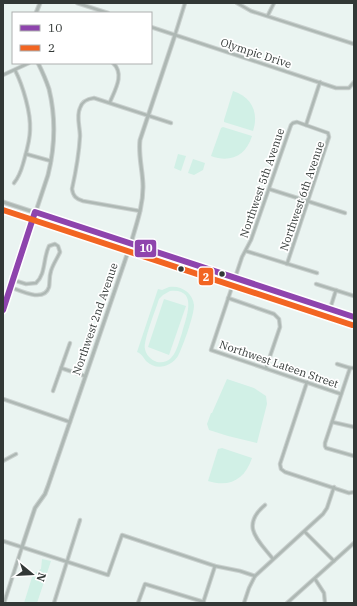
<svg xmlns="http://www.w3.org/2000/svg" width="357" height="606" viewBox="0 0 357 606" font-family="'IBM Plex Serif',serif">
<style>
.green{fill:#d1f0e6;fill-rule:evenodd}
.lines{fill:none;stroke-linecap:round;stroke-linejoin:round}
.minor-casing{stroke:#cad1cf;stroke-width:4.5}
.tertiary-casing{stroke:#cad1cf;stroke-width:5}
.minor{stroke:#aeb8b4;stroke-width:2.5}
.tertiary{stroke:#aeb8b4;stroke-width:3}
.bus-1-casing{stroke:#fff;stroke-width:9}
.bus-2-casing{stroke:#fff;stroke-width:9}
.bus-1{stroke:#8e44ad;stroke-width:6}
.bus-2{stroke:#f26522;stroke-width:6}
.bus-dot{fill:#323836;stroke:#fff;stroke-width:1.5}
.labels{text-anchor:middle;stroke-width:3.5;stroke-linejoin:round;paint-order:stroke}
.street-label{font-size:11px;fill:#323836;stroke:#fff}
.line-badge{stroke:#fff;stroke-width:1.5}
.badge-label{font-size:11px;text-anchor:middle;font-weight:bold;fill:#fff}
</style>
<rect width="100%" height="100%" fill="#eaf4f1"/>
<g class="green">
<path d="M 233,91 C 252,97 259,113 253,131 L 224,122 L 224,120 Z"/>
<path d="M 223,127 L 252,136 C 246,156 230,163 211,156 L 221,128 Z"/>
<path d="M 178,154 L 186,156 L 181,171 L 174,168 Z"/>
<path d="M 193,159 L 205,163 L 203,170 L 194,175 L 188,173 Z"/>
<path d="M 169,287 C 181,285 193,293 194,305 C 194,316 183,346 178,356 C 171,367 156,371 146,361 C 143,357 142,354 137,352 L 158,289 L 162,290 ZM 170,291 C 199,288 186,318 182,333 C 179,341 177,352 171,358 C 167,362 162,363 157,362 C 151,360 146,355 145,349 C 143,341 156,309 159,299 L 163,295 Z"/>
<path d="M 164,299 L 186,306 L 169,355 L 148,347 Z"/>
<path d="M 227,379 L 254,388 L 266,396 L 267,404 L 257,443 L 228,436 L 209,430 L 207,424 L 211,413 L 212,413 Z"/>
<path d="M 222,448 L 252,458 C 245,479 230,488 208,481 L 218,449 Z"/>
<path d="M 42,559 L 51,561 L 37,603 L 24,603 L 33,574 L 41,569 Z"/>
</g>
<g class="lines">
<g class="minor-casing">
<g id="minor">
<path d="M 77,3 L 108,13"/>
<path d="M 237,3 L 251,11 L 354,44"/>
<path d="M 268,15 L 274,3"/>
<path d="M 151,27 L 336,88 L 349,88 L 354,82"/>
<path d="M 175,35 L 185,3"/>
<path d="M 3,75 L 29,63"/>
<path d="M 110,102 C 115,90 125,74 113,63"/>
<path d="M 306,125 L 320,82"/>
<path d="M 26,154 L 51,161"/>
<path d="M 14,183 C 19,177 21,171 23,164 C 26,153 30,141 30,130 C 31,113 23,86 15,70"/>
<path d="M 269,189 L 345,213"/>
<path d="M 140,211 L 83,201 C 76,199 73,196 72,189 C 76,171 79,154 80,136 C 80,127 76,116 80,108 C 82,101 87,99 94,98 L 171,123"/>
<path d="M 246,251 L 317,273"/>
<path d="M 287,264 L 329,137 L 328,133 L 297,122 L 293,123 L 291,125 L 251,240 L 242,257 L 211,350 L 341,394"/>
<path d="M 316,284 L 354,296"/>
<path d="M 10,287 C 21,291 44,303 49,287 C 50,282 49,277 51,271 C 53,264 57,259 60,252 L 58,246 L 55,244 L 49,246 C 43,258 46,274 36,283 L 26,284 L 13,280"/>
<path d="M 228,298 L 274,314 L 279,319 L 280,327 L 266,368"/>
<path d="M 330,309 L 336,290"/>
<path d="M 337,364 L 350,368"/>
<path d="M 61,368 L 85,376"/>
<path d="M 354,368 L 350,368 L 325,443 L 325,446 L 326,448 L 354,456"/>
<path d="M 307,382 L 280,464 L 281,469 L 285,472 L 349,493 L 354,492"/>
<path d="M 53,391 L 70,343"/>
<path d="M 3,399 L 70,422"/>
<path d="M 332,422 L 354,427"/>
<path d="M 3,461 L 16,454"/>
<path d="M 265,505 C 240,526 258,540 273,559"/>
<path d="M 305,532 L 334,561"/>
<path d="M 3,541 L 108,575 L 122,535 L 215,566 L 240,571 L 255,576"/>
<path d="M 315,579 L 324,593 L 325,603"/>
<path d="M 4,603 L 22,547"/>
<path d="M 54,603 L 80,520"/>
<path d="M 138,603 L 145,584 L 204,602"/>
<path d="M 203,603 L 215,566"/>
<path d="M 244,603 L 249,588 L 255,576 L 323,514 L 327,508 L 334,487"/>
<path d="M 287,603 L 354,543"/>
</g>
</g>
<g class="tertiary-casing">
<g id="tertiary">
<path d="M 36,13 L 40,3"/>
<path d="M 3,202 L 354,317"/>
<path d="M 3,310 L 48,175 C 55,147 56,118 49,89 C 46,80 42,71 38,63"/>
<path d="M 22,547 L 35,508 L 45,494 L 48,486 L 131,243 C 136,225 143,207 143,187 C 143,171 138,156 140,140 L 175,35"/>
</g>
</g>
<use href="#minor" class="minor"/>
<use href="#tertiary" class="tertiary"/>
<g class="bus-1-casing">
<path id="bus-1" d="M 3,310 L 35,212 L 354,317"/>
</g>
<g class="bus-2-casing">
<path id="bus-2" d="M 3,210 L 352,325"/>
</g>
<use href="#bus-1" class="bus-1"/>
<use href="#bus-2" class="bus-2"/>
</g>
<g class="bus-dot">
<circle cx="181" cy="269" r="3.5"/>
<circle cx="222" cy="274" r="3.5"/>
</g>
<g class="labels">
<g class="street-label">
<text transform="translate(256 53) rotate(18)" y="4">Olympic Drive</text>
<text transform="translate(262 183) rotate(-71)" y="4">Northwest 5th Avenue</text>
<text transform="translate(302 196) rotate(-71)" y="4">Northwest 6th Avenue</text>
<text transform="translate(95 319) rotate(-71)" y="4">Northwest 2nd Avenue</text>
<text transform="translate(279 364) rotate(19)" y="4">Northwest Lateen Street</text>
</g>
</g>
<g class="line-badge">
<rect x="134" y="239" width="23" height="19" rx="4" fill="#8e44ad"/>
<rect x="198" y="267" width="16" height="19" rx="4" fill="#f26522"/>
</g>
<g class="badge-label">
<text x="146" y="252">10</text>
<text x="206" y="281">2</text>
</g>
<rect width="357" height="606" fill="none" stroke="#323836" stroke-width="8"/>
<rect x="12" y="12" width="140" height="52" fill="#ffffff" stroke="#adafaf"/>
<rect x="20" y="25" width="20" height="6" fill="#8e44ad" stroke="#adafaf"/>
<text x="48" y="32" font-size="12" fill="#323836">10</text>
<rect x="20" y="45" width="20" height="6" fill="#f26522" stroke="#adafaf"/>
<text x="48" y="52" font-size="12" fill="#323836">2</text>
<g transform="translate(32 574) rotate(108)" stroke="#ffffff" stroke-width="3" paint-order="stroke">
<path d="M0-3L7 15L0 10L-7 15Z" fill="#323836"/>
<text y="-6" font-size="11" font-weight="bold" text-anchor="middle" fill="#323836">N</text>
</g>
</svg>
